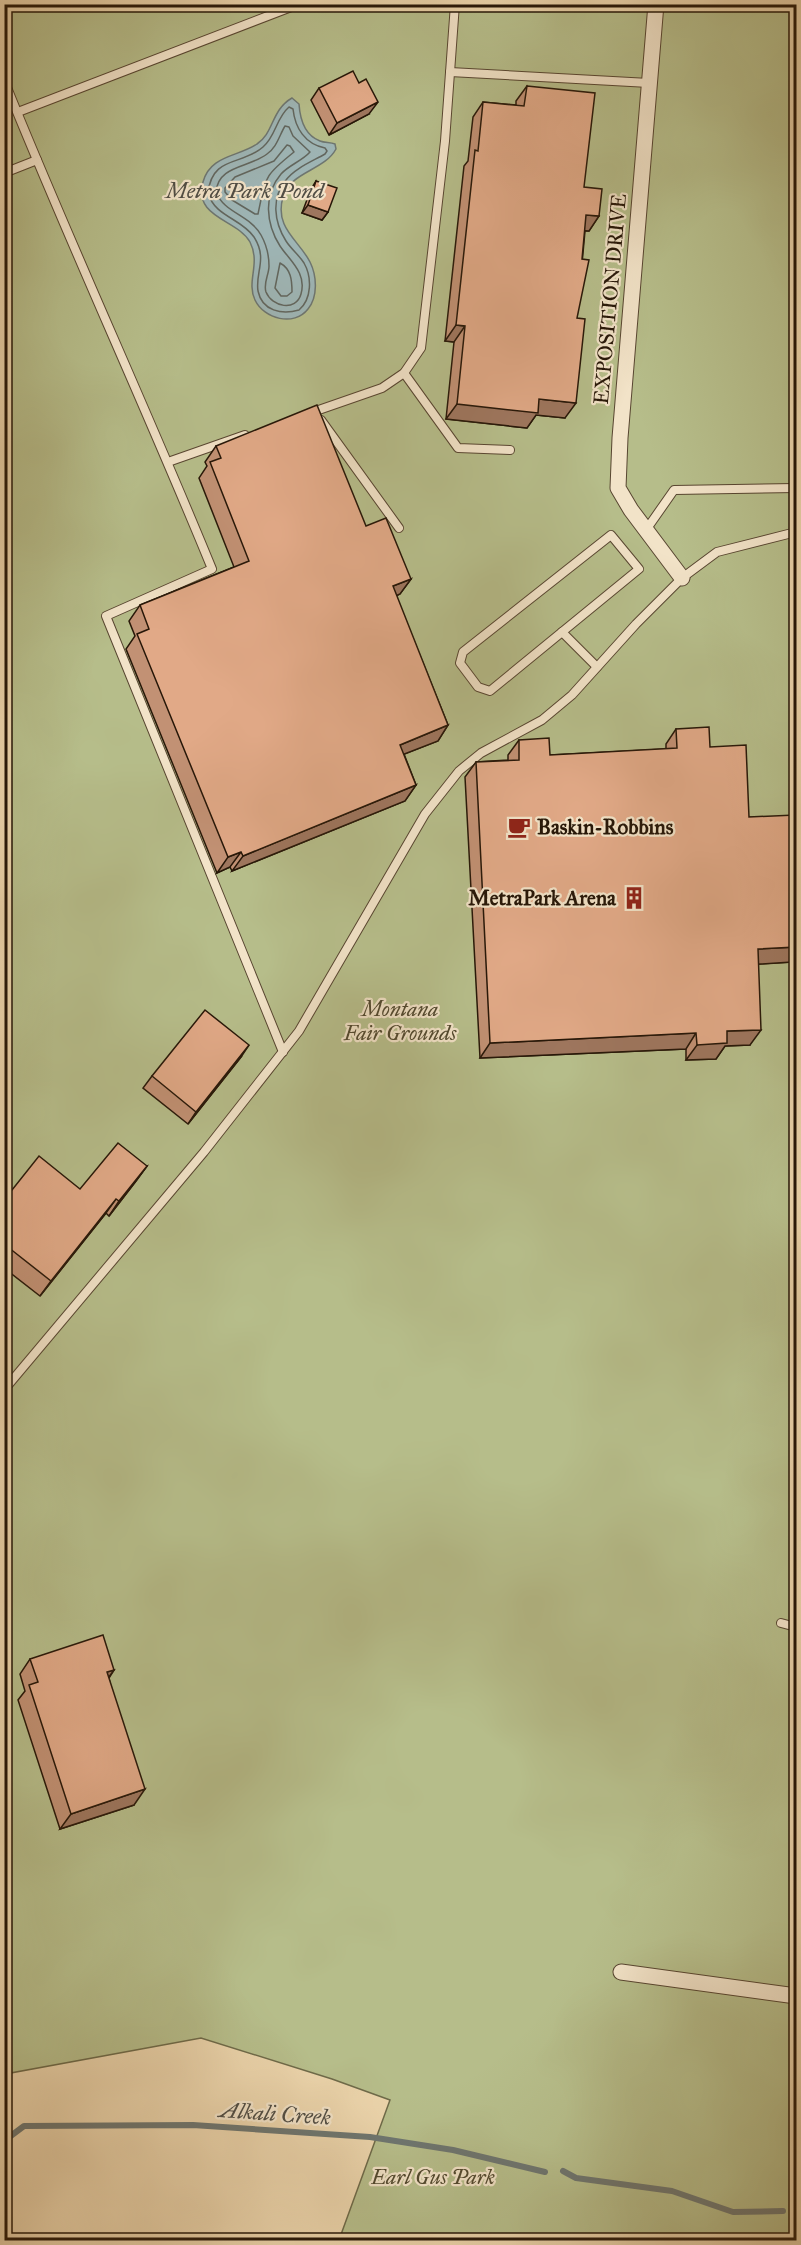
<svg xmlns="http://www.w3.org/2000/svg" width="801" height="2245" viewBox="0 0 801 2245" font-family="'IM FELL Great Primer',serif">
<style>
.green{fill:#b6bd8a;stroke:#6e6a49;stroke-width:1.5}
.water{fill:#9eb5b5;stroke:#6e7670;stroke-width:1.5}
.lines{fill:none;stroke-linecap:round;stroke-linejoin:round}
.shore{stroke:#62665e;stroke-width:1.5}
.stream{stroke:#6e7670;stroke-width:6}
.service-casing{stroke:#584631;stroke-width:10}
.minor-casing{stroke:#584631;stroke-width:17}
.service{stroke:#f2e3c8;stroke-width:8}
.minor{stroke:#f2e3c8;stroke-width:15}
.wall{fill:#c29174;stroke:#271708;stroke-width:1.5}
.shaded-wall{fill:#9e765e;stroke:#271708;stroke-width:1.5}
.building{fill:#e1a987;stroke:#271708;stroke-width:1.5}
.labels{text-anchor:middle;stroke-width:4.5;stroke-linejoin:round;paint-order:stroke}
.street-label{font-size:21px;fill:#271708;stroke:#f2e3c8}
.poi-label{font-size:21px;font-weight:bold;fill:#271708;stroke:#f2e3c8;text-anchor:start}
.park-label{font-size:21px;font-style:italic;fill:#52492f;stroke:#f2e3c8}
.water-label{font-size:22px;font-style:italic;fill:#514e45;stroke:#f2e3c8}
</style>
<rect width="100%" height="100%" fill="#ebd4ab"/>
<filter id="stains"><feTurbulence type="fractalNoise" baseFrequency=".00333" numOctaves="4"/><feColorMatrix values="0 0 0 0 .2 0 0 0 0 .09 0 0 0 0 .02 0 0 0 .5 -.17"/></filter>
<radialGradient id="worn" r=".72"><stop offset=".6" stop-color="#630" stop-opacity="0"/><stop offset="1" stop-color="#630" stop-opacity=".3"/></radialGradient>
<path class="green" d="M 5,5 L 796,5 L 796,2221 L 791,2240 L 339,2240 L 390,2100 L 332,2079 L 201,2038 L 5,2074 Z"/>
<path class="water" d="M 292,98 L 299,104 C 300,119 304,135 320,141 C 325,143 330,142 335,144 L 336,149 C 324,171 291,171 283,197 C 274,228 299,240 310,262 C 317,276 318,297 308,309 C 294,327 264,319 255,300 C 246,281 261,264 250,242 C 237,219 193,218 203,182 C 210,155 238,157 257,144 C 274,133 271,110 292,98 Z"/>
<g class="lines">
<g class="shore">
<path d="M 289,107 L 293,109 C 295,128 305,144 325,148 L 327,151 L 325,154 C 313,161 295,168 286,180 C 271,198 274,222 286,241 C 291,249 299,255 304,263 C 312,277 312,299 299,310 C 282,315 262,311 258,291 C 255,272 268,259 254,237 C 241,218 215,217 208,193 C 212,155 242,166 263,147 C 276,136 276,118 289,107 Z"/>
<path d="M 285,126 L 289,127 L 293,136 L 310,152 C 302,161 289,165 281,174 C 263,195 266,224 280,246 C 290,261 307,273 301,294 C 296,312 272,307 266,292 C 263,283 269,275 269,266 C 269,255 266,244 261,235 C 250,215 224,213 216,192 C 218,165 249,168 267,154 C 277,147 279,136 285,126 Z"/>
<path d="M 287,145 L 290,146 L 294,152 C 264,176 266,176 258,214 L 255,214 L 232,200 L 225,192 L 225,188 L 235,177 L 274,161 Z"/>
<path d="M 280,263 C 291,269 292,280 292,292 L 287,296 L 281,296 L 275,288 Z"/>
</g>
<g class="stream">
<path d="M 4,2141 L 24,2126 L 193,2125 L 370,2137 L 453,2150 L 545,2172"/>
<path d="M 563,2171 L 576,2178 L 672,2191 L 733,2212 L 783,2211"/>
</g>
<g class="service-casing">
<g id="service">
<path d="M 450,72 L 649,83"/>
<path d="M 4,80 C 70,244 145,405 212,569 L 106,616 L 283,1052"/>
<path d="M 18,112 L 299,4"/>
<path d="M 4,173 L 37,160"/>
<path d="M 404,373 L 458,448 L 510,450"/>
<path d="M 310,413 L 382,388 L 404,373 L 421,348 L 445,141 L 455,4"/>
<path d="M 321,420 L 399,528"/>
<path d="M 168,462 L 245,435"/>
<path d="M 646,530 L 674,490 L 796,488"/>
<path d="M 794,532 L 795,488"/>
<path d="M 611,535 L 639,569 L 490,691 L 478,687 L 460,663 L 463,652 Z"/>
<path d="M 562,632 L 597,667"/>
<path d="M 4,1390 L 204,1152 L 299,1031 L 425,814 L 459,771 L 481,753 L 542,720 L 572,695 L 636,624 L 682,578 L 717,552 L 796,532"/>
<path d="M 781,1623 L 796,1627"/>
</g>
</g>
<g class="minor-casing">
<g id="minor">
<path d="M 656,4 L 620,438 L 618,488 L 631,510 L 682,578"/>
<path d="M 621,1972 L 796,1996"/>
</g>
</g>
<use href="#service" class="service"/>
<use href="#minor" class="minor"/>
</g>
<g class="wall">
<path d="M 527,86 L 584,187 L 599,216 L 589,231 L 585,231 L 577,318 L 565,418 L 536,415 L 527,428 L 446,419 L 454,342 L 445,341 L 464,166 L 468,161 L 473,117 L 483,102 L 516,105 L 516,101 Z"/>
<path d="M 319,88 L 369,114 L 329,135 L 311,100 Z"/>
<path d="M 316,181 L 328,212 L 322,220 L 302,213 L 311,189 Z"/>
<path d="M 216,446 L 366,526 L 411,579 L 400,594 L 396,596 L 448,725 L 438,741 L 404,754 L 416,785 L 405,801 L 232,871 L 230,867 L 217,873 L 126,649 L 135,636 L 129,621 L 140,605 L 234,567 L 199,478 L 207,466 L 205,462 Z"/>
<path d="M 676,729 L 710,747 L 749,817 L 796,822 L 796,957 L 795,958 L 792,962 L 758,964 L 750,1045 L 725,1046 L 716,1059 L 686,1060 L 686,1049 L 480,1058 L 465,777 L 476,762 L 508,760 L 508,755 L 519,740 L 550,755 L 666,749 L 666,744 Z"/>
<path d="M 241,1057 L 188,1124 L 143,1088 L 152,1076 Z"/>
<path d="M 147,1166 L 136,1181 L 109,1216 L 106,1213 L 40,1296 L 4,1268 L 4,1200 L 80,1189 Z"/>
<path d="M 30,1659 L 114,1670 L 109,1678 L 134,1805 L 60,1829 L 18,1700 L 25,1691 L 20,1674 Z"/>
</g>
<g class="shaded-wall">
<path d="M 378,102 L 369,114 L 329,135 L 337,123 Z"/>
<path d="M 11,126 L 4,134 L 4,129 Z"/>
<path d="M 308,205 L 328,212 L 322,220 L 302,213 Z"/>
<path d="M 586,215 L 599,216 L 589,231 L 576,230 Z"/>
<path d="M 456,325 L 465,326 L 454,342 L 445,341 Z"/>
<path d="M 539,399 L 576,403 L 565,418 L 536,415 L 527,428 L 446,419 L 457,404 Z"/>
<path d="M 411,579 L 400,594 L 382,602 L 393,586 Z"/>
<path d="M 448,725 L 438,741 L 389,760 L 400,745 Z"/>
<path d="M 416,785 L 405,801 L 232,871 L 243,856 Z"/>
<path d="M 241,852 L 230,867 L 217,873 L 228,857 Z"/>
<path d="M 796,947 L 796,957 L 795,958 L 792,962 L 747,965 L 758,949 Z"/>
<path d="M 761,1030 L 750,1045 L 725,1046 L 716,1059 L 686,1060 L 697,1045 L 727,1031 Z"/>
<path d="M 696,1033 L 686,1049 L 480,1058 L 490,1043 Z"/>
<path d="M 249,1045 L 241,1057 L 188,1124 L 196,1112 Z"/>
<path d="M 147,1166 L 136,1181 L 109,1216 L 119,1201 Z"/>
<path d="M 116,1199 L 106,1213 L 40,1296 L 51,1281 Z"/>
<path d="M 114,1670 L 103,1685 L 107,1672 Z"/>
<path d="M 145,1789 L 134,1805 L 60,1829 L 71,1814 Z"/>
</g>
<g class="building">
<path d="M 353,71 L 359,83 L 366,79 L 378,102 L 337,123 L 319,88 Z"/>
<path d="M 527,86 L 595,93 L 584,187 L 602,189 L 599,216 L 586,215 L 582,259 L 589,260 L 577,318 L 585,319 L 576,403 L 539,399 L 538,413 L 457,404 L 465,326 L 456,325 L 475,150 L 478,151 L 483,102 L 524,106 Z"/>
<path d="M 4,114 L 11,126 L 4,129 Z"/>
<path d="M 316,181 L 337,188 L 328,212 L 308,205 Z"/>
<path d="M 317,405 L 366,526 L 386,518 L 411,579 L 393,586 L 448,725 L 400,745 L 416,785 L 243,856 L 241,852 L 228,857 L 137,634 L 149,629 L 140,605 L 249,561 L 210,462 L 221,458 L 216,446 Z"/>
<path d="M 709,727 L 710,747 L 746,745 L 749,817 L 795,815 L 795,822 L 796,822 L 796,947 L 758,949 L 761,1030 L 727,1031 L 727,1043 L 697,1045 L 696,1033 L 490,1043 L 476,762 L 519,760 L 519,740 L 549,738 L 550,755 L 677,748 L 676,729 Z"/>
<path d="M 205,1010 L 249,1045 L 196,1112 L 152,1076 Z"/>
<path d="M 118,1143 L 147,1166 L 119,1201 L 116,1199 L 51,1281 L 4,1244 L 4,1200 L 39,1156 L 80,1189 Z"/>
<path d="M 103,1635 L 114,1670 L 107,1672 L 145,1789 L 71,1814 L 29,1685 L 38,1682 L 30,1659 Z"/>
</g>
<defs>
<g id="cafe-bare" transform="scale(1.8)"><path d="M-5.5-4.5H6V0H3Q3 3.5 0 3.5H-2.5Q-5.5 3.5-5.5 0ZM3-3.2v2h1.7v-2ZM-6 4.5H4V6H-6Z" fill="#8f2418" stroke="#f2e3c8" stroke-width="2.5" paint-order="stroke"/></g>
<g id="building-bare" transform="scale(1.8)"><path d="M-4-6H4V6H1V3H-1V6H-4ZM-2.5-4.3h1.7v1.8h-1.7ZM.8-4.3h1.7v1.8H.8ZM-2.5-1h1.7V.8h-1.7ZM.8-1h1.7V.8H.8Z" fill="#8f2418" stroke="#f2e3c8" stroke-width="2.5" paint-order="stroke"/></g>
</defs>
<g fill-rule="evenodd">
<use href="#cafe-bare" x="519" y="827"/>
<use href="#building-bare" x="634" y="898"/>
</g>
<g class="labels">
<g class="street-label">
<text transform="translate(610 299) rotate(-85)" y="7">EXPOSITION DRIVE</text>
</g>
<g class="poi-label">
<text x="537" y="834">Baskin-Robbins</text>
<text x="616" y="905" text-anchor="end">MetraPark Arena</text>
</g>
<g class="park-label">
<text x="400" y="1016">Montana<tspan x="400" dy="24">Fair Grounds</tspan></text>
<text x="433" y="2184">Earl Gus Park</text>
</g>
<g class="water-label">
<text x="245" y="198">Metra Park Pond</text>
<text transform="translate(275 2113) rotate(4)" y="8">Alkali Creek</text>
</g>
</g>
<rect width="801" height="2245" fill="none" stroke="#ebd4ab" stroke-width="24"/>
<rect x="6" y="6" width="789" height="2233" fill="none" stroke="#271708" stroke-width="3"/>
<rect x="12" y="12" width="777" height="2221" fill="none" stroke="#271708" stroke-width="1.5"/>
<rect width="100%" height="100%" filter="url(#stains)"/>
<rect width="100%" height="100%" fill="url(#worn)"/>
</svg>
